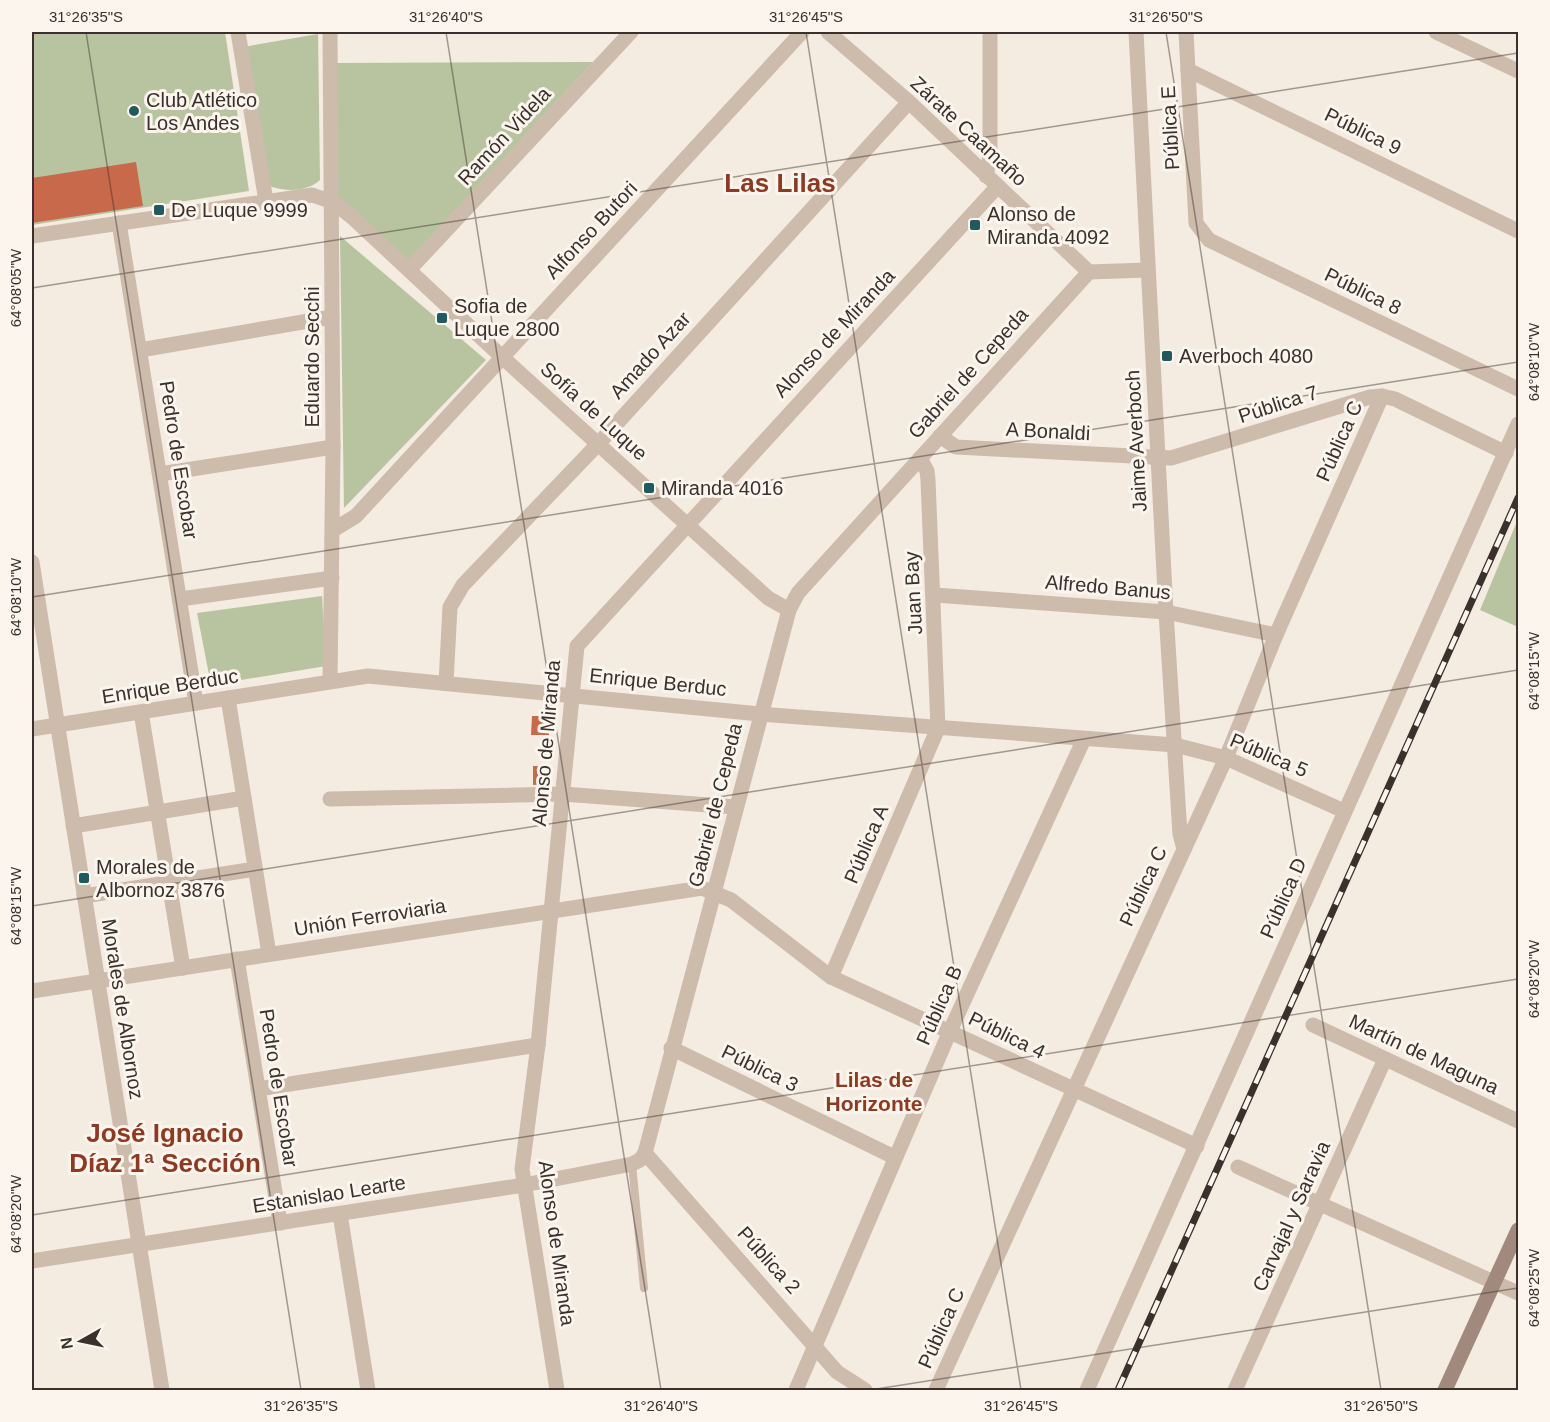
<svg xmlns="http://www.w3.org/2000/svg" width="1550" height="1422" viewBox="0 0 1550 1422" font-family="Arial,sans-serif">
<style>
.green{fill:#b8c4a0}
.building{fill:#c8694b}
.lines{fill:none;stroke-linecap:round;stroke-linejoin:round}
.lane{stroke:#cdbbac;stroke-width:8}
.street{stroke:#cdbbac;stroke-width:15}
.secondary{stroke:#a18a7d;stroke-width:15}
.rail-casing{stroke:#3b302b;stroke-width:7}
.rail{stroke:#fbf5ee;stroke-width:4.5;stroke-dasharray:14;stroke-linecap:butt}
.ticks{fill:none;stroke:#3b302b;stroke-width:1.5;stroke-opacity:0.45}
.poi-dot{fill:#1f5a5e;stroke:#fbf5ee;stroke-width:2}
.labels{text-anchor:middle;stroke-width:6;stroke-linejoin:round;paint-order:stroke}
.poi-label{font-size:20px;fill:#3b302b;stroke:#fbf5ee;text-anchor:start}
.street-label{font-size:20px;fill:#3b302b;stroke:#fbf5ee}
.neighbourhood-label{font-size:21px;font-weight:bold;fill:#8c3b22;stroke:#fbf5ee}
.district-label{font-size:26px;font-weight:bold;fill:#8c3b22;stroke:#fbf5ee}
.neatline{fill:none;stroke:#3b302b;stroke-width:2}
.ticks-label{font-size:15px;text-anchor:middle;fill:#3b302b}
</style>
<rect width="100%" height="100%" fill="#f4ebe1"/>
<g class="green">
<path d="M 32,32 L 225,32 L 249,191 L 32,225 Z"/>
<path d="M 318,34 L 320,180 C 306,193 281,192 265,184 L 243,47 Z"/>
<path d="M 593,62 L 407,262 L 335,195 L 332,63 Z"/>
<path d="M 340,236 L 486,360 L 344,508 Z"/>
<path d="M 1518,519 L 1518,627 L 1480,610 Z"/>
<path d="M 322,596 L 326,666 L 211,685 L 197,613 Z"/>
</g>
<g class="building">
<path d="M 136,162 L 143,206 L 32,223 L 32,178 Z"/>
<path d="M 532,716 L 549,716 L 549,735 L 531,735 Z"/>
<path d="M 533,766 L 551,766 L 551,784 L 533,785 Z"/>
</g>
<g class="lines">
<path class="lane" d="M 632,1164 L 644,1288"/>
<g class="street">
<path d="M 238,32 L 266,201"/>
<path d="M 828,32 L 909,102 L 1089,272 L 1147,270"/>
<path d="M 1136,32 L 1166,612 L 1180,834 L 1184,849"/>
<path d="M 1186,32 L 1196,223 L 1209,240 L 1518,389"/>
<path d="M 1436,32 L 1518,71"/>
<path d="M 1188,70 L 1518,231"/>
<path d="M 986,176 L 990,156 L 990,32"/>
<path d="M 119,223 L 196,703"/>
<path d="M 32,236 L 312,195 L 333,202 L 352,217 L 502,357 L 768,598 L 789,610"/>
<path d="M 409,270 L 631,32"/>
<path d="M 140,350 L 332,317"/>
<path d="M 940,436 L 956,447 L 1171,458 L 1370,397 L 1382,396 L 1395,399 L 1506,453"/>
<path d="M 160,474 L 333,447"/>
<path d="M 333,530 L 356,516 L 802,32"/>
<path d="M 32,562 L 162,1390"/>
<path d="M 935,595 L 1166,612 L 1276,635"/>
<path d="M 180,599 L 332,578"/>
<path d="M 330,681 L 333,447 L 330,32"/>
<path d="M 446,683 L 450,607 L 463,585 L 599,443 L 909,102"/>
<path d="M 228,698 L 269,954"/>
<path d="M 141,712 L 183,968"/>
<path d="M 32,729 L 368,676 L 760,714 L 1175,745 L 1226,758 L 1344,811"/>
<path d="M 330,799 L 563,794 L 735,807"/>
<path d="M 73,826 L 244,798"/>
<path d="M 84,896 L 255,869"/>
<path d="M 237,959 L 280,1223"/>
<path d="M 831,977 L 938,728 L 928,480 L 927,471 L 920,458"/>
<path d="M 32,991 L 702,888 L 731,900 L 831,977 L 1197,1146"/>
<path d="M 1313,1025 L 1518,1121"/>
<path d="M 671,1048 L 894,1157"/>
<path d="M 258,1089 L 538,1045"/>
<path d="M 645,1153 L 837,1372 L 865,1390"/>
<path d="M 1238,1167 L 1518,1293"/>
<path d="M 340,1214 L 368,1390"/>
<path d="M 32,1261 L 524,1185 L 632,1164 L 640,1160 L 645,1153 L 789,610 L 798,593 L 1089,272"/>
<path d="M 557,1390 L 522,1169 L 538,1045 L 577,646 L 997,187"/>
<path d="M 796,1390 L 950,1031 L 1084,739"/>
<path d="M 936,1390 L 1226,758 L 1276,635 L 1382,396"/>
<path d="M 1087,1390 L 1518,424"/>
<path d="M 1235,1390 L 1385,1059"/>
</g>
<path class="secondary" d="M 1445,1390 L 1518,1230"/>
<g class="rail-casing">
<path id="rail" d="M 1118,1390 L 1518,498"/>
</g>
<use href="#rail" class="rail"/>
</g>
<path class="ticks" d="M 86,32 L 301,1390M 446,32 L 661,1390M 806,32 L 1021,1390M 1166,32 L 1381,1390M 32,288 L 1518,53M 32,597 L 1518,362M 32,906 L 1518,670M 32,1215 L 1518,979M 870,1390 L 1518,1288"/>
<g class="poi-dot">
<circle cx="134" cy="111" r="6"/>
<rect x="153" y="204" width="12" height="12" rx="3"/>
<rect x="969" y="219" width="12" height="12" rx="3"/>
<rect x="436" y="312" width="12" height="12" rx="3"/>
<rect x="1161" y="350" width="12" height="12" rx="3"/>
<rect x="643" y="482" width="12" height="12" rx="3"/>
<rect x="78" y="872" width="12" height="12" rx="3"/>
</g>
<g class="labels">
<g class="poi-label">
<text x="146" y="107">Club Atlético<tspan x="146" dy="23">Los Andes</tspan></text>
<text x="171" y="217">De Luque 9999</text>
<text x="987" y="221">Alonso de<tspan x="987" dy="23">Miranda 4092</tspan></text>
<text x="454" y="313">Sofia de<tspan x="454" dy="23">Luque 2800</tspan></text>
<text x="1179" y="363">Averboch 4080</text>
<text x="661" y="495">Miranda 4016</text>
<text x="96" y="874">Morales de<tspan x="96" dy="23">Albornoz 3876</tspan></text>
</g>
<g class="street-label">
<text transform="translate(1170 128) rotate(-93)" y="7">Pública E</text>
<text transform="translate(969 131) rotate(43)" y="7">Zárate Caamaño</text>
<text transform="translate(1363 131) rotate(26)" y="7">Pública 9</text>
<text transform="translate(504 136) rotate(-47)" y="7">Ramón Videla</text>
<text transform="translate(591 230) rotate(-47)" y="7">Alfonso Butori</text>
<text transform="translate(1363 291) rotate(26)" y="7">Pública 8</text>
<text transform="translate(834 333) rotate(-47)" y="7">Alonso de Miranda</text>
<text transform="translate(650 355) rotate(-48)" y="7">Amado Azar</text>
<text transform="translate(312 357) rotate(-90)" y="7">Eduardo Secchi</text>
<text transform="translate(968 373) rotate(-48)" y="7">Gabriel de Cepeda</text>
<text transform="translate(1278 404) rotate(-18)" y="7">Pública 7</text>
<text transform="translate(594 411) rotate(42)" y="7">Sofía de Luque</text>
<text transform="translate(1048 431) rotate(3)" y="7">A Bonaldi</text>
<text transform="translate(1136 441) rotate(-93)" y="7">Jaime Averboch</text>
<text transform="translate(1339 441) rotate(-66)" y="7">Pública C</text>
<text transform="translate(179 460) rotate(81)" y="7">Pedro de Escobar</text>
<text transform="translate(1108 587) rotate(5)" y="7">Alfredo Banus</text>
<text transform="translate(913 593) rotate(-93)" y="7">Juan Bay</text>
<text transform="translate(658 682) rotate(6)" y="7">Enrique Berduc</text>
<text transform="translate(170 686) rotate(-9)" y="7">Enrique Berduc</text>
<text transform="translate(546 743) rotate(-85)" y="7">Alonso de Miranda</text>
<text transform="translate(1269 755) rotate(23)" y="7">Pública 5</text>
<text transform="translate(715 805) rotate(-76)" y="7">Gabriel de Cepeda</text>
<text transform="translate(866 844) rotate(-67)" y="7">Pública A</text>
<text transform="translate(1143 886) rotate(-65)" y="7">Pública C</text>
<text transform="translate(1283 898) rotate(-66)" y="7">Pública D</text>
<text transform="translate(370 917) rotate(-9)" y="7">Unión Ferroviaria</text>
<text transform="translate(939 1005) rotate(-66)" y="7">Pública B</text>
<text transform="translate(123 1009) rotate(81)" y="7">Morales de Albornoz</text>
<text transform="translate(1007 1035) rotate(26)" y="7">Pública 4</text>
<text transform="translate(1424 1054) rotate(25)" y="7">Martín de Maguna</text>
<text transform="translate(760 1068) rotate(26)" y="7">Pública 3</text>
<text transform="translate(279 1088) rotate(81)" y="7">Pedro de Escobar</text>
<text transform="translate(329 1194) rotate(-9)" y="7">Estanislao Learte</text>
<text transform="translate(1291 1216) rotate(-66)" y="7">Carvajal y Saravia</text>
<text transform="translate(557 1243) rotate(82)" y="7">Alonso de Miranda</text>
<text transform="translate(769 1260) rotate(48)" y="7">Pública 2</text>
<text transform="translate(941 1328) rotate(-66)" y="7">Pública C</text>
</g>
<g class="neighbourhood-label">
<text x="874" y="1087">Lilas de<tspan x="874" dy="24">Horizonte</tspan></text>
</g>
<g class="district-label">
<text x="780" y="192">Las Lilas</text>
<text x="165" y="1142">José Ignacio<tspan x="165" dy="30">Díaz 1ª Sección</tspan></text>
</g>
</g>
<rect width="1550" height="1422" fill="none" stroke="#fbf5ee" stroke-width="66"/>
<g transform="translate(81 1341) rotate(261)" stroke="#fbf5ee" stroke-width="4.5" paint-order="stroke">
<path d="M0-4.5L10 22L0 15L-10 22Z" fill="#3b302b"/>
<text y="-9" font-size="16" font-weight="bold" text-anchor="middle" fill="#3b302b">N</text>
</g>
<rect x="33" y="33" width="1484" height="1356" class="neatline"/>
<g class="ticks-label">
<text x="86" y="22">31°26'35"S</text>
<text x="446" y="22">31°26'40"S</text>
<text x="806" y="22">31°26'45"S</text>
<text x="1166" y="22">31°26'50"S</text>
<text transform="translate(16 288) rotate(-90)" y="5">64°08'05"W</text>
<text transform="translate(1534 362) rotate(-90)" y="5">64°08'10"W</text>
<text transform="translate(16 597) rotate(-90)" y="5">64°08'10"W</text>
<text transform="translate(1534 671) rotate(-90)" y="5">64°08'15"W</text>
<text transform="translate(16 906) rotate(-90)" y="5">64°08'15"W</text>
<text transform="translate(1534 979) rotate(-90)" y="5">64°08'20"W</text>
<text transform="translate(16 1214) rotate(-90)" y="5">64°08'20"W</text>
<text transform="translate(1534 1288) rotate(-90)" y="5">64°08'25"W</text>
<text x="301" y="1411">31°26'35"S</text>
<text x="661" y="1411">31°26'40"S</text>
<text x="1021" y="1411">31°26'45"S</text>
<text x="1381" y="1411">31°26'50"S</text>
</g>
</svg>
